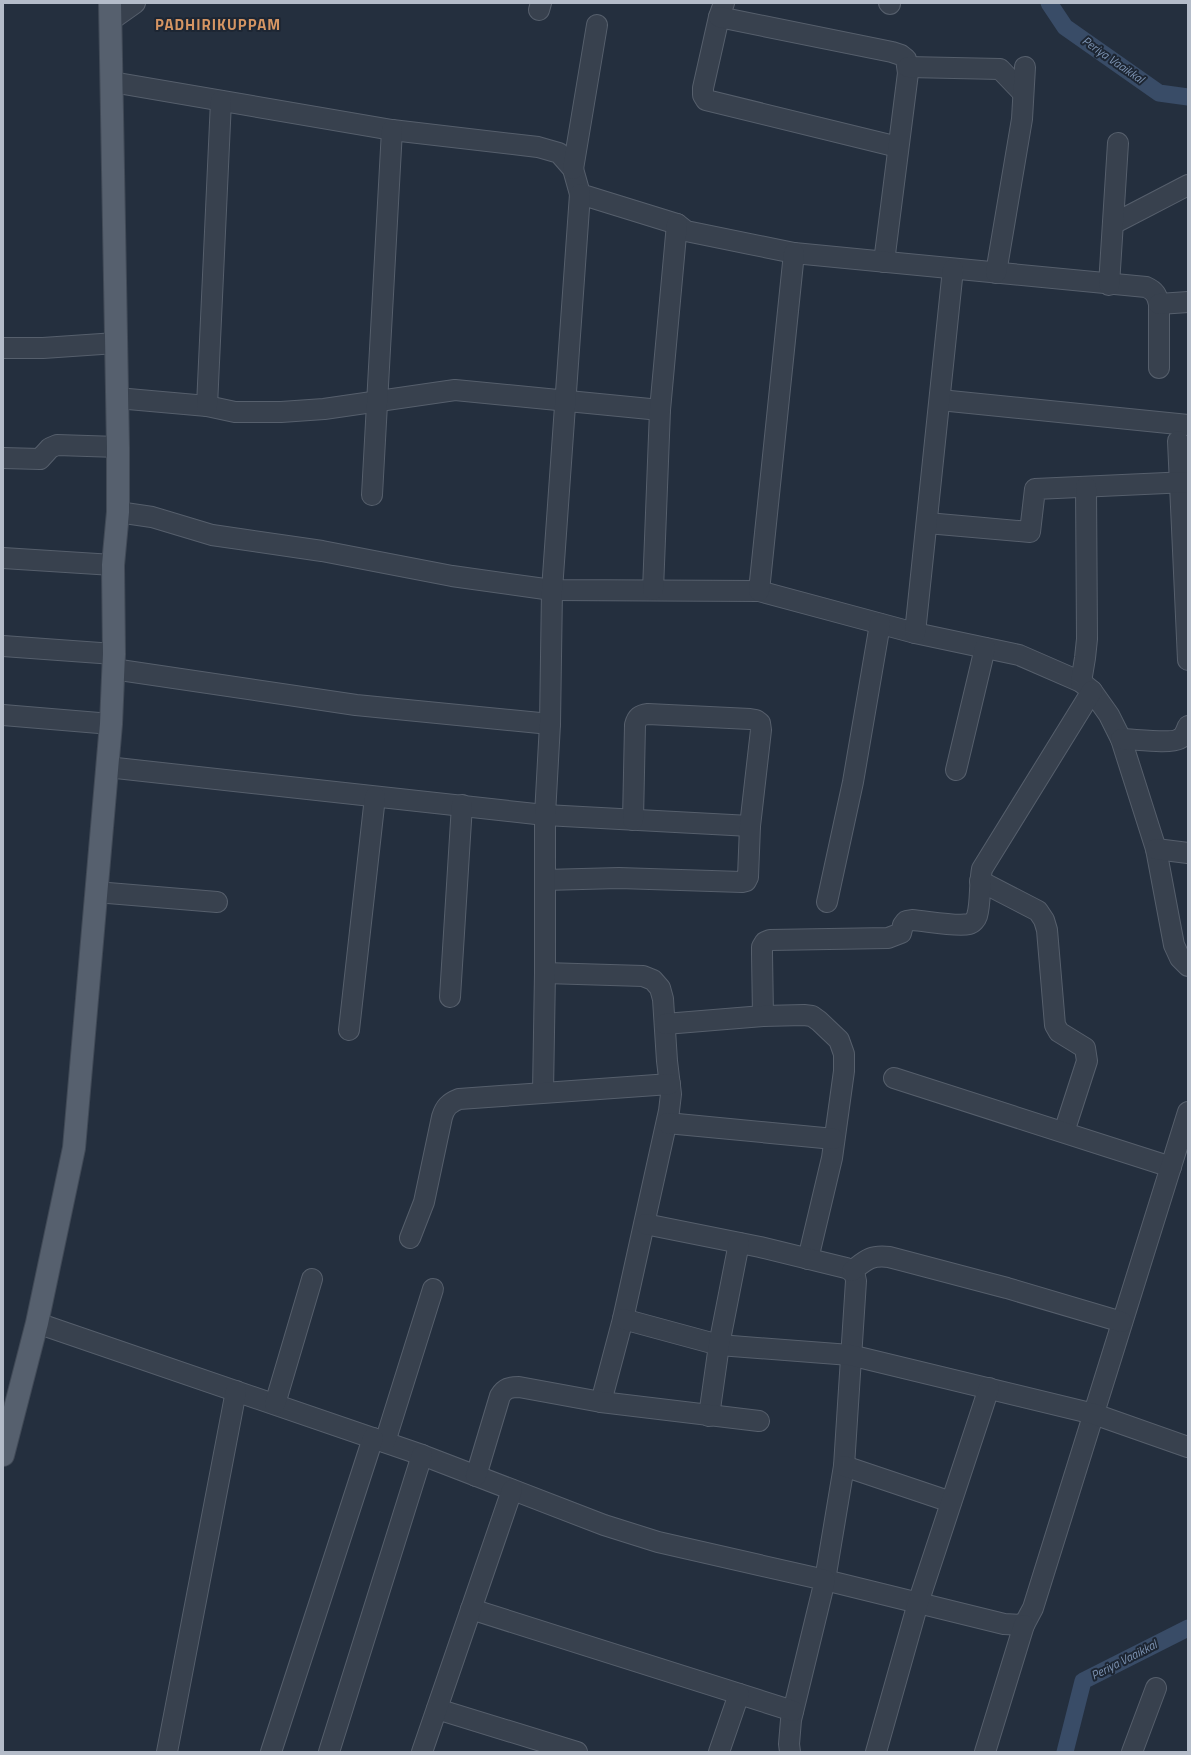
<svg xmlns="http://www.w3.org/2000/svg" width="1191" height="1755" viewBox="0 0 1191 1755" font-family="'Titillium Web',sans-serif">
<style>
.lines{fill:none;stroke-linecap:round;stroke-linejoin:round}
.canal{stroke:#394c67;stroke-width:17}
.minor-casing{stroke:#565f6c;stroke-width:22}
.major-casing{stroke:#414a57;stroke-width:24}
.minor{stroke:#38414e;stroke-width:20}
.major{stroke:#56606e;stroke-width:22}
.labels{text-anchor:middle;stroke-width:4;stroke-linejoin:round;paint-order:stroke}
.water-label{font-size:12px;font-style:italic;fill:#7c92b1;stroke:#1d2633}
.district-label{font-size:15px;font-weight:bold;letter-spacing:1px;fill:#d59563;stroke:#1d2633}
</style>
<rect width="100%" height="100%" fill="#242f3e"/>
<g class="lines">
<g class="canal">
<path d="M 1049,3 L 1065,27 L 1159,93 L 1188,97"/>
<path d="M 1065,1752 L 1083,1681 L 1188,1628"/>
</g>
<g class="minor-casing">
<g id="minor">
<path d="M 724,3 L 719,17 L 703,88 L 703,95 L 706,100 L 898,147"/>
<path d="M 889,3 L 890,4"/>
<path d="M 539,10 L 541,3"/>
<path d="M 719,17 L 892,52 L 901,55 L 906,59 L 908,73 L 884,262"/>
<path d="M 111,20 L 135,3"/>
<path d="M 908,67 L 1000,69 L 1023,93"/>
<path d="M 112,82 L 392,130 L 538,147 L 559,153 L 573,169 L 580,194 L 677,224 L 686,231 L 794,253 L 1146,287 C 1155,291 1157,295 1159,304 L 1159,368"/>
<path d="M 573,169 L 597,25"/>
<path d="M 1113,224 L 1188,185"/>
<path d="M 996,273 L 1022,119 L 1025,67"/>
<path d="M 1109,285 L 1118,143"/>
<path d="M 1159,304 L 1188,302"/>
<path d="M 3,348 L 43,348 L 116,343"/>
<path d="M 117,398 L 207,406 L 235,412 L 281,412 L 324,409 L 455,390 L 660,410"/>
<path d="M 940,400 L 1188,425"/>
<path d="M 207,406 L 221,101"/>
<path d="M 1178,441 L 1188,660"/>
<path d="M 3,458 L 40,459 L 50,448 L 57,445 L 118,447"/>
<path d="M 372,495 L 392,130"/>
<path d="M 118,512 L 152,517 L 212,535 L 322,551 L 452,576 L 552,590 L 759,591 L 915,633 L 1019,655 L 1081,682 L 1092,691 L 1109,715 L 1121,739 L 1156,849 L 1174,945 L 1180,958 L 1188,966"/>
<path d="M 927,523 L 1030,532 L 1035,489 L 1188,482"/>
<path d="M 3,558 L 113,565"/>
<path d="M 653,590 L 660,410 L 677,224"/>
<path d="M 759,591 L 794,253"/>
<path d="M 915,633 L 953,269"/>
<path d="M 3,646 L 114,654"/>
<path d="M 113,669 L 356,705 L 550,724"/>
<path d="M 1081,682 L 1085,658 L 1087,639 L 1086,487"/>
<path d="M 3,715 L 111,724"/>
<path d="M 1121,739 C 1133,739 1170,744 1179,739 C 1184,737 1186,731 1188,726"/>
<path d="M 107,767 L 545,815 L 750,826"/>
<path d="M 956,770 L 985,648"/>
<path d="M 1156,849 L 1188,853"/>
<path d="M 545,880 L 619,878 L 742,882 L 746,881 L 748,877 L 750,826 L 761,730 L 760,723 L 756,720 L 750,719 L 648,714 C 640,715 637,717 635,725 L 633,820"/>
<path d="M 980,881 L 1038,911 L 1044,920 L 1047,930 L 1055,1025 L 1059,1032 L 1085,1048 L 1087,1061 L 1064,1132"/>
<path d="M 96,892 L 217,902"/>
<path d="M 827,902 L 853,782 L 880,624"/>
<path d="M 545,973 L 643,976 L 653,980 L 660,988 L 663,999 L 667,1061 L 671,1094 L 669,1111 L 623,1319 L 601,1402"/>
<path d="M 450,997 L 462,805"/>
<path d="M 763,1016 L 762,954 L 762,947 L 765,942 L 770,940 L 888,938 L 901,933 L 903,925 L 906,921 L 912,920 C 926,921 957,927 969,924 C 973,923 976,919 977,916 C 981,903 979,884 982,869 L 1092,691"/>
<path d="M 665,1024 L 763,1016 L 804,1015 L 812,1016 L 819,1021 L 839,1040 L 844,1054 L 844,1071 L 832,1158 L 808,1259"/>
<path d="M 349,1030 L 375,797"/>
<path d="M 894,1078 L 1171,1167"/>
<path d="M 543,1092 L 545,973 L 545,815 L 550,724 L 552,590 L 580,194"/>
<path d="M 667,1123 L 834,1139"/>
<path d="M 645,1224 L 760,1247 L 846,1268 C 852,1271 855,1273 856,1281 L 844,1466 L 825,1580 L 1004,1624 L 1024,1625 L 1033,1608 L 1188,1112"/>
<path d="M 410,1238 L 424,1202 L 442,1117 C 445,1107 449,1103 459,1099 L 670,1084"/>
<path d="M 852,1271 C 866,1260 870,1255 889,1257 L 1007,1288 L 1122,1322"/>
<path d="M 623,1319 L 719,1345 L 850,1355 L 1094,1414 L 1188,1447"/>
<path d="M 37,1323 L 422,1455 L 604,1525 L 658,1542 L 825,1580 L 791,1720 L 789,1744 L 790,1752"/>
<path d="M 275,1404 L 312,1279"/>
<path d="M 709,1416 L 719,1345 L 739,1243"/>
<path d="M 385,1442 L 433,1289"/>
<path d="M 844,1466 L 951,1502"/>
<path d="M 476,1476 L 500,1396 C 505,1388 510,1387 519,1387 L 601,1402 L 759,1421"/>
<path d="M 471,1609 L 793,1711"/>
<path d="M 437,1709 L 577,1752"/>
<path d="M 167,1752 L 236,1391"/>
<path d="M 271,1752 L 373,1438"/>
<path d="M 329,1752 L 422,1455"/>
<path d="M 422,1752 L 512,1490"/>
<path d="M 719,1752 L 739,1694"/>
<path d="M 876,1752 L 918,1603 L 989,1388"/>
<path d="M 985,1752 L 1024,1625"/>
<path d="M 1132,1752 L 1156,1688"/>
</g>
</g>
<g class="major-casing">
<path id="major" d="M 3,1455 L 37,1323 L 74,1148 L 111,724 L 114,654 L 113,565 L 118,512 L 118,447 L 110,3"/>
</g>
<use href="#minor" class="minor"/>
<use href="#major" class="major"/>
</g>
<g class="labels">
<g class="water-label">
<text transform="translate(1113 60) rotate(35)" y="4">Periya Vaaikkal</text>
<text transform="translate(1124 1660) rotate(-27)" y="4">Periya Vaaikkal</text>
</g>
<g class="district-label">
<text x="218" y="30">PADHIRIKUPPAM</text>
</g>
</g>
<rect width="1191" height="1755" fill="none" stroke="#b4bcc9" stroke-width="8"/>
</svg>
